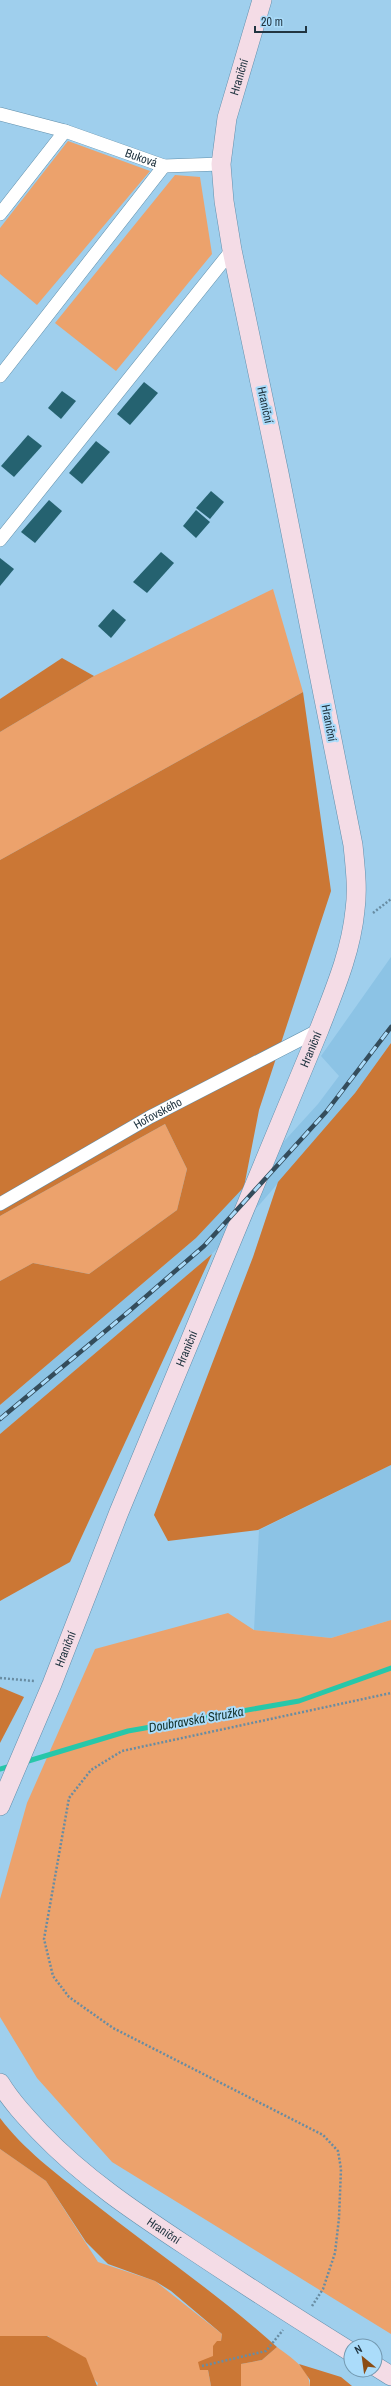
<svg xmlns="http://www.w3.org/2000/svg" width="391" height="2386" viewBox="0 0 391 2386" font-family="'Archivo Narrow',sans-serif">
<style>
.built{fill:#8cc3e5}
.green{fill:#eca26c}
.forest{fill:#cb7735}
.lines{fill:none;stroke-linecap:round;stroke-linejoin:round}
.stream{stroke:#27c7a9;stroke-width:5}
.building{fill:#256270}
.minor-casing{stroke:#618fab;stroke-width:14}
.secondary-casing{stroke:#618fab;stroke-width:20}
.path{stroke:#688ca2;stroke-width:2.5;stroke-dasharray:2 2;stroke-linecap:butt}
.minor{stroke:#fff;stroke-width:13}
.secondary{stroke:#f4dce6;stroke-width:19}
.rail-casing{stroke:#344c5b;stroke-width:4.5}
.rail{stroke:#abdcfa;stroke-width:3;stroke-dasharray:9;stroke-linecap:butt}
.labels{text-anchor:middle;stroke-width:4;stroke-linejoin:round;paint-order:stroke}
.street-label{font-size:12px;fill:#213541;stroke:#abdcfa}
.water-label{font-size:13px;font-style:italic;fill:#123029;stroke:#abdcfa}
</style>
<rect width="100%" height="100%" fill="#9fcfed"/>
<g class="built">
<path d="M 391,957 L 391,1043 L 355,1093 L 261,1203 L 212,1254 L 0,1434 L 0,1405 L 196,1238 L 318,1104 L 339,1076 L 321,1056 Z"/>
<path d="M 391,1465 L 391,1620 L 331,1638 L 254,1630 L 259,1530 Z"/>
</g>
<g class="green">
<path d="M 68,141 L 150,171 L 37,305 L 0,274 L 0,228 Z"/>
<path d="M 175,175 L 200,177 L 212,254 L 116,371 L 55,323 Z"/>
<path d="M 273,589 L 303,692 L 0,860 L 0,732 L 94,676 Z"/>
<path d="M 165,1124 L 187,1169 L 177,1210 L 89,1274 L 33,1263 L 0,1281 L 0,1216 Z"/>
<path d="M 228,1613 L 254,1630 L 331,1638 L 391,1620 L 391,2334 L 112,2162 L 37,2078 L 0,2017 L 0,1899 L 27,1803 L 95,1649 Z"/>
<path d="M 0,2149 L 46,2181 L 98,2262 L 155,2281 L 222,2334 L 221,2341 L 208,2370 L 211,2386 L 97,2386 L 98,2383 L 48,2336 L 0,2336 Z"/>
<path d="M 277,2347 C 290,2357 309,2368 310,2386 L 241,2386 L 241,2364 L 262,2360 Z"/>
</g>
<g class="forest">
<path d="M 62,658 L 94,676 L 0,732 L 0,699 Z"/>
<path d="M 303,692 L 331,891 L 259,1110 L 244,1187 L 196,1238 L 0,1405 L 0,1281 L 33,1263 L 89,1274 L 177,1210 L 187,1169 L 165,1124 L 0,1216 L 0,860 Z"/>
<path d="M 391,1043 L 391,1465 L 258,1530 L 168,1541 L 154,1515 L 253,1257 L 278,1182 L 355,1093 Z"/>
<path d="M 212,1254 L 70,1562 L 0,1601 L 0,1434 Z"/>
<path d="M 0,1687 L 24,1697 L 0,1743 Z"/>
<path d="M 0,2118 C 23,2149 57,2174 87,2198 C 150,2248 217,2293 277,2347 L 262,2360 L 241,2364 L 241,2386 L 211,2386 L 208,2370 L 200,2370 L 198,2362 L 213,2356 L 213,2346 L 217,2341 L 221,2341 L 222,2334 L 171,2291 L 155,2281 L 108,2264 L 86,2242 L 46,2181 L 0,2149 Z"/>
<path d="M 0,2336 L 47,2336 L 86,2358 L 97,2386 L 0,2386 Z"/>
<path d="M 299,2364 L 341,2377 L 352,2386 L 310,2386 L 310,2380 Z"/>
</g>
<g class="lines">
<g class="stream">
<path d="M 25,1762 L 128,1731 L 299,1701 L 391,1668"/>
<path d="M 0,1769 L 11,1766"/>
</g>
</g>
<g class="building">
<path d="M 144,382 L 158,393 L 130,425 L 117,414 Z"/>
<path d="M 62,391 L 76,401 L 61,419 L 48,408 Z"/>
<path d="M 28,435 L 42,446 L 14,477 L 1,466 Z"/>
<path d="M 96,441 L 110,452 L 82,484 L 69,473 Z"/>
<path d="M 211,491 L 224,502 L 210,519 L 196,508 Z"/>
<path d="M 49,500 L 62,511 L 35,543 L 21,532 Z"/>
<path d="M 196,510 L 210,522 L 196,538 L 183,526 Z"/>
<path d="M 161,552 L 174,563 L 147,593 L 133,582 Z"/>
<path d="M 0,558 L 14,569 L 0,586 Z"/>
<path d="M 113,609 L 126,620 L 111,638 L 98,626 Z"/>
</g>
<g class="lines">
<g class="minor-casing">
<g id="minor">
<path id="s1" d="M 0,114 L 65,131 L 164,166 L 221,164"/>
<path d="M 0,214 L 65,131"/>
<path d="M 0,376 L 164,166"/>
<path d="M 0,540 L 232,250"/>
<path id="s2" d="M 0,1204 L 150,1117 L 319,1030"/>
</g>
</g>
<g class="secondary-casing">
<g id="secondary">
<path id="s3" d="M 0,1806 L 52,1684 L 119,1512 L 319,1030 C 334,991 351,952 355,910 C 358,888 355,866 353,845 L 279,473 L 232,250 L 224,201 L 221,164 L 227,118 L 262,0"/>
<path id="s4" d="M 0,2083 C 11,2101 25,2116 40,2132 C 84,2178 135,2212 188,2247 C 242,2283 296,2318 351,2352"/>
<path d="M 375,2366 L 391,2376"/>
</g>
</g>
<g class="path">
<path d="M 373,913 L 391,899"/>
<path d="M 0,1678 L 34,1681"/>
<path d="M 312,2306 L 323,2289 L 335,2253 L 339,2218 L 341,2169 L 338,2151 L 323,2135 L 113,2028 L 69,1997 L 53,1976 L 44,1939 L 69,1798 L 91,1770 L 122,1751 L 391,1693"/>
<path d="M 202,2366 L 266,2351 L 283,2330"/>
</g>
<use href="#minor" class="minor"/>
<use href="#secondary" class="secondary"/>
<g class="rail-casing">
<path id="rail" d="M 0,1419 L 127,1313 L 204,1246 L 326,1112 L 391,1027"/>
</g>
<use href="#rail" class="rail"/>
</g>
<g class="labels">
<g class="street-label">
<text dy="4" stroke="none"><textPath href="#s3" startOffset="1813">Hraniční</textPath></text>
<text dy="4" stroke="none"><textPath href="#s1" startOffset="148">Buková</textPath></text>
<text transform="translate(265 405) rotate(78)" y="4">Hraniční</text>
<text transform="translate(329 723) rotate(79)" y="4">Hraniční</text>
<text dy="4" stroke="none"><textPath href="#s3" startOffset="818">Hraniční</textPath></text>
<text dy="4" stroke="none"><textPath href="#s2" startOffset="182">Hořovského</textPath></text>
<text dy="4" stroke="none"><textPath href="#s3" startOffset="494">Hraniční</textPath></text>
<text dy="4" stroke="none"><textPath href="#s3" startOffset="170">Hraniční</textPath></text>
<text dy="4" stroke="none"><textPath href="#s4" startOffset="222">Hraniční</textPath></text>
</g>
<g class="water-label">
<text transform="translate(196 1719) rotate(-10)" y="5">Doubravská Stružka</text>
</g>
</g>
<g transform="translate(363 2358) rotate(331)"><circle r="19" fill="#abdcfa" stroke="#7499b0"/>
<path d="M0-3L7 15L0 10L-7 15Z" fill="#8b4c14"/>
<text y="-6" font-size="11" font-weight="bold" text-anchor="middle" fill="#213541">N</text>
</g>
<path d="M255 26v6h51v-6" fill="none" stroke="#213541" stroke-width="2"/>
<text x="261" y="26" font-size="12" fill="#213541" stroke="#abdcfa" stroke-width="3" paint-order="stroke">20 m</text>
</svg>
